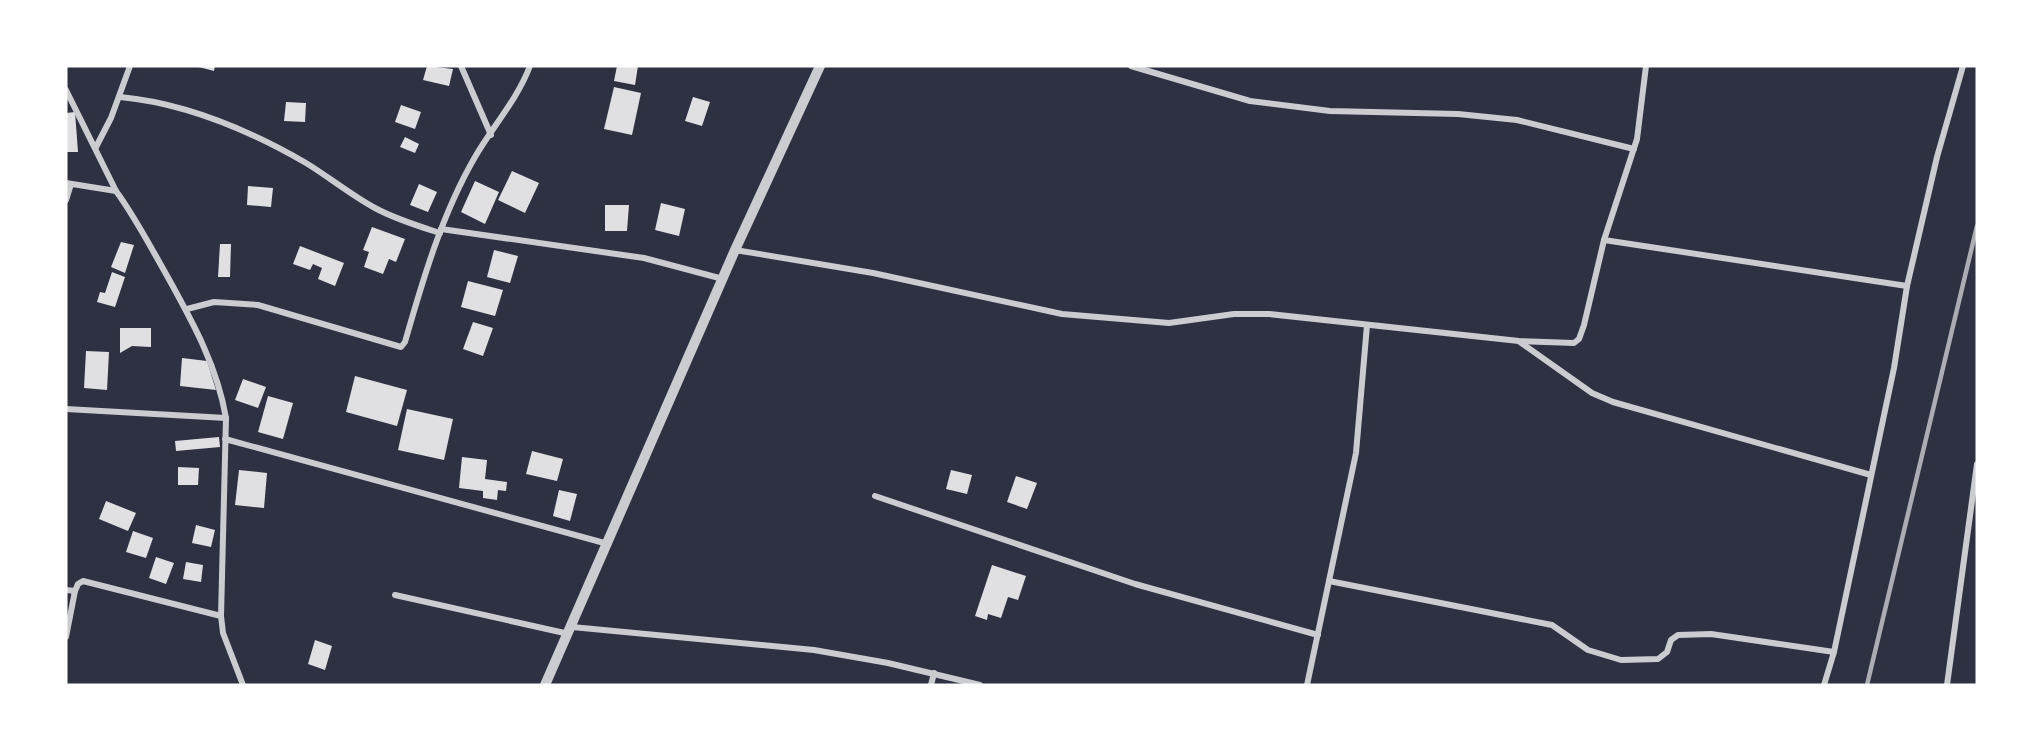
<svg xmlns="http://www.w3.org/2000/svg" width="2043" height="751" viewBox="0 0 2043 751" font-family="'IBM Plex Sans',sans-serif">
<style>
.building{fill:#e0e0e3}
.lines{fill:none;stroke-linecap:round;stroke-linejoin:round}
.minor{stroke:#caccd0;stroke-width:6}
.tertiary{stroke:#caccd0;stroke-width:10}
.rail{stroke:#abadb3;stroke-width:4.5}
</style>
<rect width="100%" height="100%" fill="#2d3142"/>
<g class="building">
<path d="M 195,66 L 215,66 L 214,71 Z"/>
<path d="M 427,66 L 453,69 L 449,86 L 423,80 Z"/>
<path d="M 617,66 L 638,66 L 635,85 L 614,81 Z"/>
<path d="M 614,87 L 641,93 L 632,135 L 604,129 Z"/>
<path d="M 693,97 L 710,102 L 702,126 L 685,121 Z"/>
<path d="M 286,102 L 306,103 L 305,122 L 284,121 Z"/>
<path d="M 401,105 L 421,112 L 415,129 L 395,122 Z"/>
<path d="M 75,112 L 78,152 L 66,152 L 66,113 Z"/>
<path d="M 405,137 L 419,144 L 415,153 L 400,147 Z"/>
<path d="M 512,171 L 539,183 L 525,213 L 498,200 Z"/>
<path d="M 475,181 L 499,192 L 485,224 L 461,212 Z"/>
<path d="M 419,184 L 437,192 L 428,212 L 410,205 Z"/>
<path d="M 248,186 L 273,188 L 271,207 L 247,205 Z"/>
<path d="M 661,203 L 685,209 L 679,236 L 655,230 Z"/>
<path d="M 605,205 L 629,205 L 627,231 L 605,231 Z"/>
<path d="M 372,227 L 405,239 L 396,262 L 389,259 L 383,274 L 364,267 L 369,252 L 363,250 Z"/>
<path d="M 121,242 L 134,245 L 125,273 L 111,267 Z"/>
<path d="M 220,244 L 231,244 L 230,277 L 218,277 Z"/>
<path d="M 300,246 L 344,263 L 335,286 L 318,279 L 322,268 L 313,264 L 310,270 L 293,264 Z"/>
<path d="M 494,250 L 518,256 L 510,283 L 487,277 Z"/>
<path d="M 112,272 L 125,277 L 115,307 L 97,302 L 100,292 L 105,293 Z"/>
<path d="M 468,281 L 503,290 L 495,316 L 461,307 Z"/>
<path d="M 473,322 L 493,328 L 483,356 L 463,349 Z"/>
<path d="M 120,328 L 151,328 L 151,347 L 132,346 L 120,353 Z"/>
<path d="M 86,351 L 109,352 L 107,390 L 84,388 Z"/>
<path d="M 182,358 L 207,361 L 216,390 L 180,386 Z"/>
<path d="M 355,376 L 407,390 L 397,426 L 346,412 Z"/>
<path d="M 243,379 L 266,387 L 258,408 L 235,400 Z"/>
<path d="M 268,396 L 293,403 L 283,439 L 258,432 Z"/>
<path d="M 407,409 L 453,419 L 444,460 L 398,450 Z"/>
<path d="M 219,437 L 220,447 L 176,451 L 175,441 Z"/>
<path d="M 532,451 L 563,459 L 557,481 L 526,474 Z"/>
<path d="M 462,457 L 487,460 L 485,479 L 507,482 L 506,491 L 498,490 L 497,500 L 483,498 L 483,491 L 459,488 Z"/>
<path d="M 178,467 L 199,468 L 198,485 L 178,485 Z"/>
<path d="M 239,470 L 267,473 L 264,508 L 235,505 Z"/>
<path d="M 951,470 L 972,475 L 967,494 L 946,489 Z"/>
<path d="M 1016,476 L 1037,483 L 1027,509 L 1007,502 Z"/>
<path d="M 559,490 L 577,494 L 570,521 L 553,516 Z"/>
<path d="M 106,501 L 136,513 L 128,531 L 99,519 Z"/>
<path d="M 196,525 L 215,530 L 211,547 L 192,543 Z"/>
<path d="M 133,531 L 153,538 L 146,558 L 126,552 Z"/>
<path d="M 156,557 L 174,563 L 166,584 L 149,578 Z"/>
<path d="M 186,562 L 203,565 L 201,582 L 183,579 Z"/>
<path d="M 992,565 L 1026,576 L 1018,600 L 1008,597 L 1001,618 L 988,614 L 987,620 L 975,616 Z"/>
<path d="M 315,640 L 332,646 L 325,670 L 308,664 Z"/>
</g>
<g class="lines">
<g class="minor">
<path d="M 461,66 L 491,135"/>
<path d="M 1131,66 L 1250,101 L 1330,111 L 1458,114 L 1517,120 L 1634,149"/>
<path d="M 66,90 L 116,191"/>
<path d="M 120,97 C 185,103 249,130 306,163 C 329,177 351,195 375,208 C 395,219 418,226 440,233"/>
<path d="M 96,147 L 111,118 L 130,66"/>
<path d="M 66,183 L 116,191 C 135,217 150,246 166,274 C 192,321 217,365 226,418 L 221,616 L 223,633 L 243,685"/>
<path d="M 66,200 L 71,184"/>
<path d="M 441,229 L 644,258 L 723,279"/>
<path d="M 1604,240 L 1907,286"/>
<path d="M 735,250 L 873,273 L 1062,314 L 1169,323 L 1234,314 L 1269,314 L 1519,341 L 1574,343 L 1579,339 L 1584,325 L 1604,240 L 1637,139 L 1646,66"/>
<path d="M 187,309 L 214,302 L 258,305 L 401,347 L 405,342 C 423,279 442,214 475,157 C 493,126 517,100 530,66"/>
<path d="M 1520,342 L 1592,393 L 1613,402 L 1871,475"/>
<path d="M 66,409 L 226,418"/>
<path d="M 225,439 L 608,544"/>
<path d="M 875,496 L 1135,584 L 1318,635"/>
<path d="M 1329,581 L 1552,625 L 1588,650 L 1621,660 L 1658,659 L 1667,652 L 1671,640 L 1678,635 L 1711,634 L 1834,652"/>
<path d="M 66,590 L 75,591"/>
<path d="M 395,595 L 569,634"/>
<path d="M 572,627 L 814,650 L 888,663 L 980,685"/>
<path d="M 66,637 L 75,591 L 78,584 L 83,581 L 221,616"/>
<path d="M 931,685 L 934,673"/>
<path d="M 1307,685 L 1356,453 L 1367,325"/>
<path d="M 1824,685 L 1834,652 L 1894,368 L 1907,286 L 1937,157 L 1963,66"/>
<path d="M 1947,685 L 1977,464"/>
</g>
<path class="tertiary" d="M 545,685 L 735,250 L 820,66"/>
<path class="rail" d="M 1867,685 L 1977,226"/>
</g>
<rect width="2043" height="751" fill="none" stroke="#ffffff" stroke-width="135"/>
</svg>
